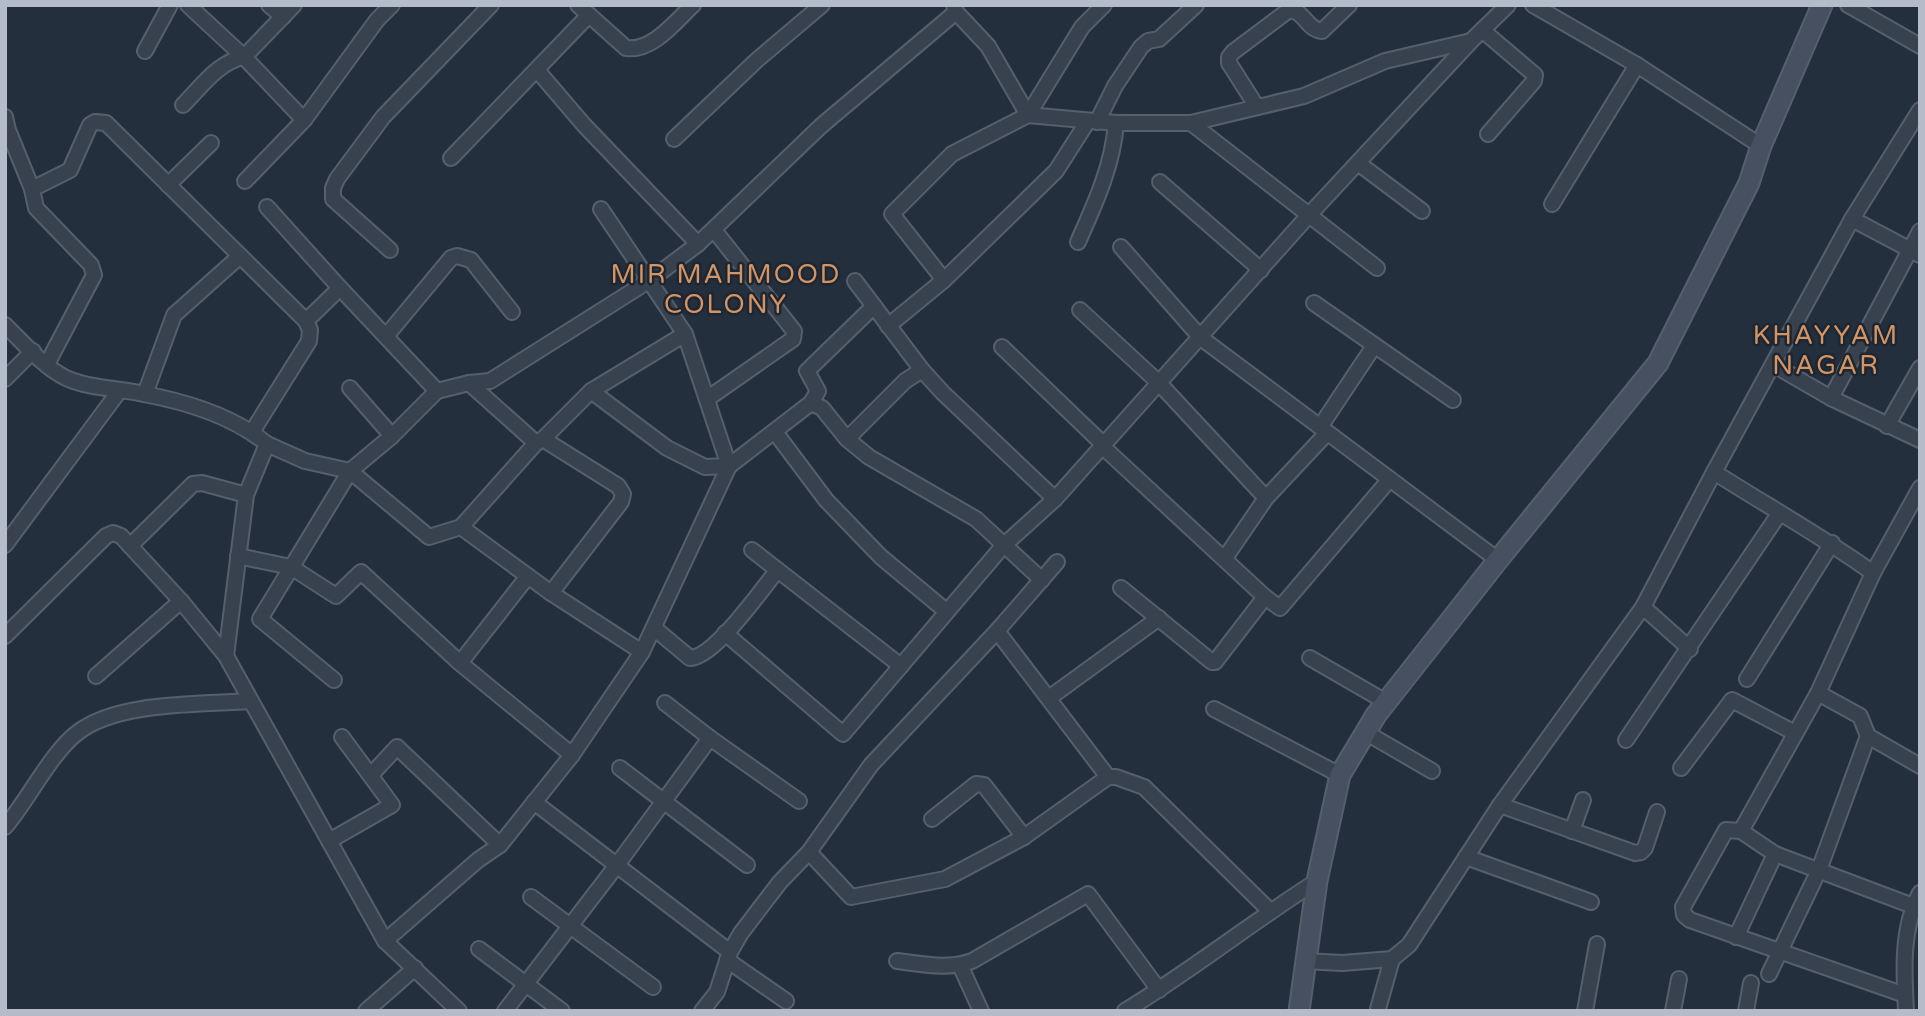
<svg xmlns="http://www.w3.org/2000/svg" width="1925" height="1016" viewBox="0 0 1925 1016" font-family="'Varela Round',sans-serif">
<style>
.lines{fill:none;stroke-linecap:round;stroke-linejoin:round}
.minor-casing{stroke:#565f6c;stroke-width:18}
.secondary-casing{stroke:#565f6c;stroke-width:23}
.minor{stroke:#38414e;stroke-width:14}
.secondary{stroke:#465061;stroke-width:19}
.labels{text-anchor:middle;stroke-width:5;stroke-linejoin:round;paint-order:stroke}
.neighbourhood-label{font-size:26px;letter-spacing:2px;fill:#d59563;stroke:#1d2633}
</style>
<rect width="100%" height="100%" fill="#242f3e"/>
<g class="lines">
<g class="minor-casing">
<g id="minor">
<path d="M 188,5 L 244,57 L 294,5"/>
<path d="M 269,5 L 283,17"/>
<path d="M 578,5 L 626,48 C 652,52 675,22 693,5"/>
<path d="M 954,5 L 956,12 L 988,46 L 1028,115 L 1116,123 L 1191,123 L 1304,96 L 1385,61 L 1471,41"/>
<path d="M 1533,5 L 1637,65 L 1761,146"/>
<path d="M 1848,5 L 1920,46"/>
<path d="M 1482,30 L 1535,75 L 1534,81 L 1488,134"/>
<path d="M 145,51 L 170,5"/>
<path d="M 537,70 L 584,125 L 698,244"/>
<path d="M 183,105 C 201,87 218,62 244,57 L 304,120"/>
<path d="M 1257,107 L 1229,63 L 1229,57 L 1233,52 L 1289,10 C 1305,11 1306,29 1322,31 L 1349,5"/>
<path d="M 5,117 L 8,130 L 32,189 L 36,208 L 91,265 L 94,275 L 47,364"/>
<path d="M 1097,122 L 1115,86 L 1141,47 L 1148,41 L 1159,39 L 1196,5"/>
<path d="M 1191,123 L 1377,268"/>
<path d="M 674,139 L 757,60 L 822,5"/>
<path d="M 451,158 L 589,15"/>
<path d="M 1358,163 L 1422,211"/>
<path d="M 245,181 L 304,120 L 377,20 L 392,5"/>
<path d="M 1160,182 L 1261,270"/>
<path d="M 168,185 L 211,143"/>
<path d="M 32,189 L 70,170 L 90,125 L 95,122 L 106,123 L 306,321 L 310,330 L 309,341 L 252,432"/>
<path d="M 1552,204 L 1637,65"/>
<path d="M 267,207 L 340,288"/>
<path d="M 1852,219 L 1920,255"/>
<path d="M 1078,242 C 1095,204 1113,165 1116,123"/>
<path d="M 1121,247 L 1201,338 L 1498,560"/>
<path d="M 390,250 L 333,199 L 333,188 L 337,179 L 383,117 L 491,5"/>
<path d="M 944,280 L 1056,171 L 1088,121"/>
<path d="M 855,281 L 922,370 L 943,393 L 1055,499"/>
<path d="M 1314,303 L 1453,400"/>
<path d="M 1080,310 L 1158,382 L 1266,498"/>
<path d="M 306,321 L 340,288 L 437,391 L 392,436 L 350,471 L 260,619 L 334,680"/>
<path d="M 5,325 C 23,342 43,367 66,378 C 91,389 118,388 144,394 C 187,402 233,416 267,444 L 246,495 L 226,656"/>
<path d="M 888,326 L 944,280 L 892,214 L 952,154 L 1028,115 L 1082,27 L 1104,5"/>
<path d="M 387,335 L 451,258 L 457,256 L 471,260 L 512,312"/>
<path d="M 1002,347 L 1104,445"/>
<path d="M 1774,365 L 1831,398 L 1920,440"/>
<path d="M 5,379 L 33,351"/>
<path d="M 469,383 L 536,443 L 543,439 L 591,391 L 667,448 L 705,467 L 729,466 L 811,403 L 822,408 L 847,439 L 869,457 L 976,519 L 1042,580"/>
<path d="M 350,388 L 392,436"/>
<path d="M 437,391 L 469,383 L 490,381 L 650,280 L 698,244 L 821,126 L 956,12"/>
<path d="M 591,391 L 685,334"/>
<path d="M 145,394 L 174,315 L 240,256"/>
<path d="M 1831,398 L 1920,231"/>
<path d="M 707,399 L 793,339 L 794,331 L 714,230"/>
<path d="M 811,403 L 818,391 L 807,371 L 874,306"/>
<path d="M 1887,426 L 1920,368"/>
<path d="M 1320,427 L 1374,346"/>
<path d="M 775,432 L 826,500 L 881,557 L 946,611"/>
<path d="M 543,439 L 618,486 L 623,494 L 621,502 L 551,593"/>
<path d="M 847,439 L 905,381 L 922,370"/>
<path d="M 267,444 L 305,461 L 350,471 L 429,537 L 461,527 L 536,443"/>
<path d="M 1102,446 L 1265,597 L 1280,608 L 1390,479"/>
<path d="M 1714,472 C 1767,506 1822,536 1873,573"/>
<path d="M 461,527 L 551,593 L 642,652"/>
<path d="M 5,545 L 120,390"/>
<path d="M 130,546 L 193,484 L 202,483 L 246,495"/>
<path d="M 752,550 L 901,666"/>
<path d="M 238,556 L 291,567 L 336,596 L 361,572 L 460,663 L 572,755"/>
<path d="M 1225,558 L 1266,498 L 1327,433"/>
<path d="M 1121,588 L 1212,662 L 1215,662 L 1265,597"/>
<path d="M 1643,607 L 1690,649"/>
<path d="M 654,628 L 690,658 C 715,657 760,591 777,571"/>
<path d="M 997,631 L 1108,777 L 1116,777 L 1144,787 L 1270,911"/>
<path d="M 725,633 L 843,734 L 1003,546 L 1055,499 L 1309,215 L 1471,41 L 1508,5"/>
<path d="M 5,636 L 106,536 L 113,533 L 121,536 L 181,601 L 226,656 L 385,941 L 459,1011"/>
<path d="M 1310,658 L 1386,702"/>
<path d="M 460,663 L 528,576"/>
<path d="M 96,676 L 181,601"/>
<path d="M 1747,679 L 1832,543"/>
<path d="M 1049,698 L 1159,618"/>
<path d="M 665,703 L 710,738"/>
<path d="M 1214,709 L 1340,775"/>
<path d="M 1365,732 L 1432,771"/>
<path d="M 1868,736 L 1920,766"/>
<path d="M 1626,740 L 1779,514"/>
<path d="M 620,768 L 747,865"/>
<path d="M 1681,768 L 1732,700 L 1795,733"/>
<path d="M 371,775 L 397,747 L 500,845"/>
<path d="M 534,802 L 730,952"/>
<path d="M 1500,805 L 1635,853 L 1641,852 L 1645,848 L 1657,812"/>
<path d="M 932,819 L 976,784 L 984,785 L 1024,837"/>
<path d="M 5,827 C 28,800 51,753 77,733 C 117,701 200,705 250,701"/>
<path d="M 1572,831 L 1583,800"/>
<path d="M 1741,831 L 1775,854 L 1913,906"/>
<path d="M 329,841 L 392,805 L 342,737"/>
<path d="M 809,852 L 851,897 L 945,879 L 1024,837 L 1108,777"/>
<path d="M 1466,857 L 1591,902"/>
<path d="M 531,897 L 653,987"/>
<path d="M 1736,937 L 1775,854"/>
<path d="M 385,941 L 478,860 L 500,845 L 572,755 L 642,652 L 729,466 L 685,334 L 601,209"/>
<path d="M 479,949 L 562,1011"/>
<path d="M 727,960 L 786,1001"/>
<path d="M 897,961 C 923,964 947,970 972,961 L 1088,894 L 1159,990"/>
<path d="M 1304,961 L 1342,963 L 1392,959 L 1409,945 L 1500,805 L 1643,607 L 1714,472 L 1852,219 L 1920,110"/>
<path d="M 960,965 L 981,1011"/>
<path d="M 1769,974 L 1819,870 L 1868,736 L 1860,716 L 1818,693"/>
<path d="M 1905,995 L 1690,920 L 1684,915 L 1683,907 L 1726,830 L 1741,831 L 1818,693 L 1873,573 L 1920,488"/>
<path d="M 1378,1009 L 1392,959"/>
<path d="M 366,1011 L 415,968"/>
<path d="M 505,1011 L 617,865 L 710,738 L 799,801"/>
<path d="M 702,1011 L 717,992 L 730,952 L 741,933 L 780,882 L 809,852 L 871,765 L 997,631 L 1057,562"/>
<path d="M 1125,1011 C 1191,971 1252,922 1317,881"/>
<path d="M 1585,1011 L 1597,944"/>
<path d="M 1673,1011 L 1679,979"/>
<path d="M 1746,1011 L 1751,983"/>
<path d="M 1906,1011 C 1904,972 1901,928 1920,893"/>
</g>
</g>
<g class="secondary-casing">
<path id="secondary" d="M 1299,1011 L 1317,881 L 1340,775 L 1376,715 L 1498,560 L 1658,363 L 1749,183 L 1761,146 L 1822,5"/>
</g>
<use href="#minor" class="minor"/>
<use href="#secondary" class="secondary"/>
</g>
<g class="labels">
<g class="neighbourhood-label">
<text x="726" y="283">MIR MAHMOOD<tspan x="726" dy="30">COLONY</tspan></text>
<text x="1826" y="344">KHAYYAM<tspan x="1826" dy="30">NAGAR</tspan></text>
</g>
</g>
<rect width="1925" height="1016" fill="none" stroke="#b4bcc9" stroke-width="14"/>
</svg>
